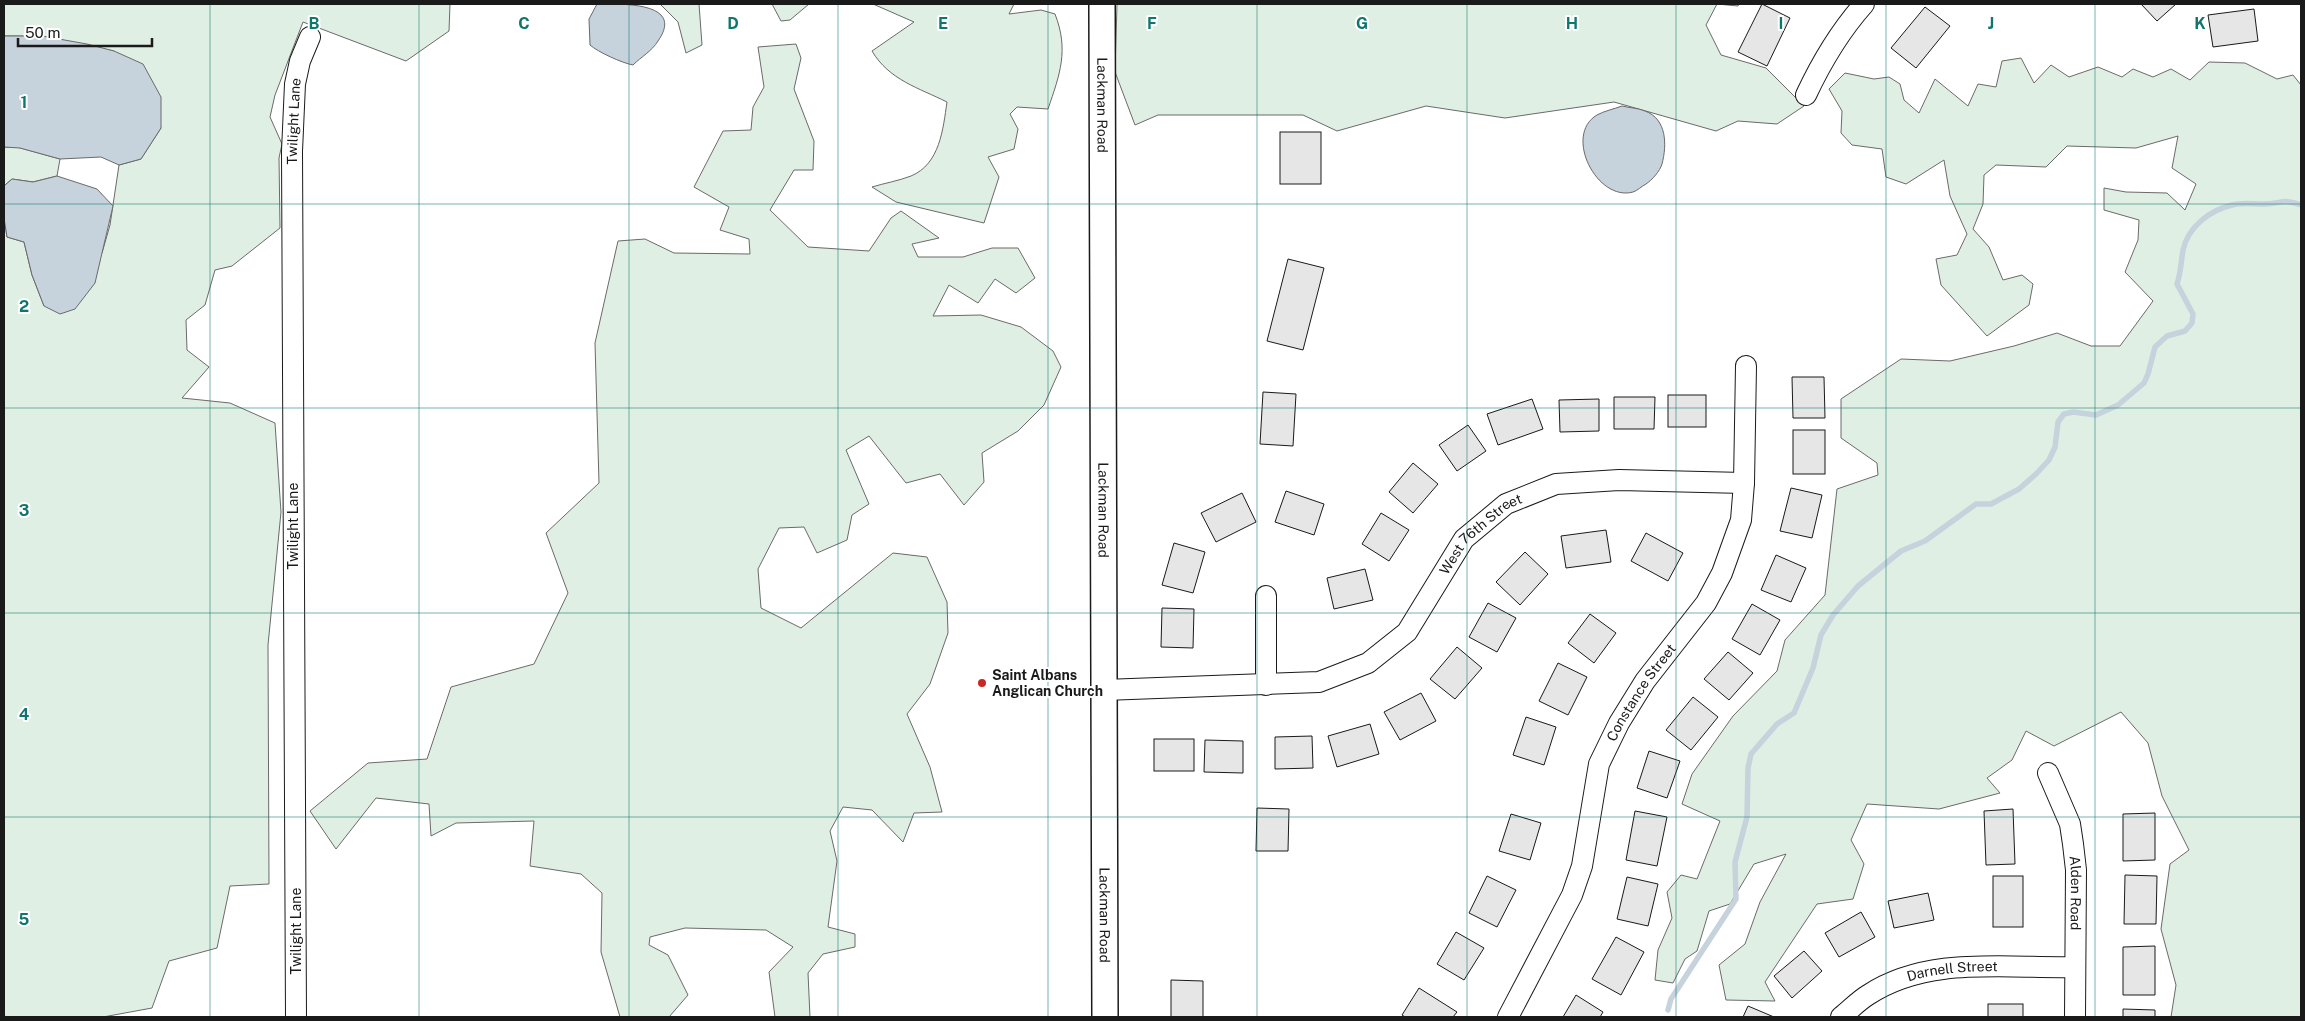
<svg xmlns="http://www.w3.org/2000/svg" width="2305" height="1021" viewBox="0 0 2305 1021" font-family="'Public Sans',sans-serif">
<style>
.green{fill:#e0efe3;stroke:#6a6a6a}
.water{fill:#c6d2dc;stroke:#6a6a6a}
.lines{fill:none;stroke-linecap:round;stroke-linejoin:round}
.stream{stroke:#c6d2dc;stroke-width:5.5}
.building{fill:#e6e6e6;stroke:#1a1a1a}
.minor-casing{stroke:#1a1a1a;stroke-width:22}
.major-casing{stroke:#1a1a1a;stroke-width:28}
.minor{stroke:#fff;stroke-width:20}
.major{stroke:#fff;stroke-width:25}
.grid{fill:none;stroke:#0f766e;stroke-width:1;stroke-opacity:0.55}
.poi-dot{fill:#c62828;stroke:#fff;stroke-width:2}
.labels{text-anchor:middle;stroke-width:4;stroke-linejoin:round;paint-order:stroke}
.street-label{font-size:14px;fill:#1a1a1a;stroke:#fff}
.poi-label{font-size:14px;font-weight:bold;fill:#1a1a1a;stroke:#fff;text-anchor:start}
.grid-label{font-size:16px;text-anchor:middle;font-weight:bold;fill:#0f766e;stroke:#fff;stroke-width:4;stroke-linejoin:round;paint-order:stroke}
</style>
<rect width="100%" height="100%" fill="#fff"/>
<g class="green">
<path d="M 4,4 L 450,4 L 449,31 L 406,61 L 303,22 L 275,95 L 270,117 L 282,144 L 279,158 L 280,228 L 232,266 L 215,270 L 205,305 L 186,320 L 187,350 L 209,367 L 182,398 L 230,403 L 275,423 L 281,512 L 268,645 L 269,884 L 230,886 L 217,948 L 169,961 L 152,1008 L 103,1017 L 5,1017 L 4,1013 L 4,218 L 7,237 L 24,242 L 32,275 L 44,306 L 102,253 L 110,225 L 119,165 L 141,159 L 161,128 L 114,51 L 42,36 L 4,36 Z"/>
<path d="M 660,4 L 699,4 L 702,45 L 686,53 L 678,22 Z"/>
<path d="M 772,4 L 809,4 L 790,20 L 781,21 Z"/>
<path d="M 873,4 L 1014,4 L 1009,14 L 1041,10 L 1055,14 C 1069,50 1060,74 1048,109 L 1017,107 L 1010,114 L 1018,129 L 1014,149 L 988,157 L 999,177 L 984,223 L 896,202 L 872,187 C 885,183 898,181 911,176 C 940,164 943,129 947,102 C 919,88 889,80 872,51 L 914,22 Z"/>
<path d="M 1117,4 L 1739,4 L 1738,6 L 1717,4 L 1706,25 L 1721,55 L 1766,68 L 1804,106 L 1777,124 L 1738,121 L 1716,131 L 1614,102 L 1505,118 L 1426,106 L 1337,131 L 1303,115 L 1158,115 L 1135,125 L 1115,72 Z"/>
<path d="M 796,44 L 801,58 L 794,89 L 814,141 L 813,170 L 794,170 L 770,210 L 808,247 L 869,251 L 891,218 L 901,211 L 939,238 L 912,244 L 918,257 L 963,257 L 992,248 L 1018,248 L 1035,278 L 1016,293 L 995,279 L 978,303 L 949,285 L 933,316 L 981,315 L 1021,327 L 1053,351 L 1061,367 L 1044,405 L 1018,431 L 982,453 L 984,482 L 964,505 L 940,474 L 906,483 L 869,436 L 846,450 L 869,504 L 852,515 L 847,540 L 817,553 L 804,527 L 779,528 L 758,569 L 761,608 L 801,628 L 893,553 L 927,557 L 947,602 L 948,633 L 930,684 L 907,714 L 930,767 L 942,812 L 914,813 L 903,842 L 872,810 L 843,807 L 830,831 L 837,861 L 828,927 L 855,934 L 855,947 L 823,954 L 808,973 L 810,1017 L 775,1017 L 769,972 L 793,947 L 766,930 L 685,928 L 650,937 L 649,945 L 668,955 L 688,995 L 669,1017 L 620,1017 L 601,952 L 602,893 L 581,874 L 530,866 L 534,821 L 456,823 L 431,836 L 429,804 L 376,798 L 336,849 L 310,811 L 368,763 L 427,759 L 451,687 L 534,664 L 568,593 L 546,533 L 599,483 L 595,343 L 618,241 L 645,239 L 674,253 L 750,254 L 749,239 L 720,230 L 729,207 L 694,187 L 723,131 L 751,130 L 753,107 L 764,87 L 758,47 Z"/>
<path d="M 2021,58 L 2034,83 L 2051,65 L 2069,77 L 2098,67 L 2122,77 L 2133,69 L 2153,77 L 2171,69 L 2190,80 L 2209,62 L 2245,63 L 2277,79 L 2293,75 L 2301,85 L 2301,1017 L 2171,1017 L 2176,985 L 2161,929 L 2170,864 L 2189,850 L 2162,796 L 2148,743 L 2121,712 L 2054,746 L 2026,731 L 2012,760 L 1987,778 L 2000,793 L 1939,809 L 1867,804 L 1851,840 L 1864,864 L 1853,899 L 1817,904 L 1765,982 L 1775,1001 L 1726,1000 L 1719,965 L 1745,944 L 1760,902 L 1786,854 L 1754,864 L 1730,904 L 1709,911 L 1697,951 L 1685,959 L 1673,983 L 1655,980 L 1658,950 L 1672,918 L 1667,892 L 1681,875 L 1697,879 L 1720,821 L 1682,804 L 1692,774 L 1733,716 L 1777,671 L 1785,640 L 1825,595 L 1837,489 L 1878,475 L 1877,463 L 1841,438 L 1841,399 L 1901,359 L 1950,361 L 2014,346 L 2057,333 L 2091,346 L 2120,346 L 2153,301 L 2125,272 L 2138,240 L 2139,220 L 2104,210 L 2104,188 L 2126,192 L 2167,193 L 2185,210 L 2196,184 L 2172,168 L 2178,136 L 2136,148 L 2067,146 L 2046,167 L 1996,165 L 1984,175 L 1983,204 L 1973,229 L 1989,247 L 2003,280 L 2022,275 L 2033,284 L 2029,305 L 1987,336 L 1941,285 L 1936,259 L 1957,255 L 1967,234 L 1950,196 L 1944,160 L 1906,184 L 1886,177 L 1882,149 L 1852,145 L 1841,133 L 1842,111 L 1829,89 L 1845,73 L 1874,79 L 1889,77 L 1900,84 L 1904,100 L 1919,113 L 1935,79 L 1968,106 L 1978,84 L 1996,87 L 2002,61 Z"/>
<path d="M 4,147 L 17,147 L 60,159 L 57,176 L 33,182 L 12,179 L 4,186 Z"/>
</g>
<g class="water">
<path d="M 597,4 C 619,4 686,1 658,41 C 652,51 641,57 633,65 C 622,63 598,52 590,45 L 589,19 Z"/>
<path d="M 4,36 L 42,36 L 87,44 L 114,51 L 143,64 L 161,97 L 161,128 L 141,159 L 119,165 L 101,157 L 60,159 L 20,148 L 4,147 Z"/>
<path d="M 1622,106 C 1630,108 1638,108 1645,111 C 1667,119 1667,145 1662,164 C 1660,171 1652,180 1646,184 C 1642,186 1637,191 1633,192 C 1597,202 1563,135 1597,115 C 1604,111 1614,109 1622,106 Z"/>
<path d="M 57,176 L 97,189 L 113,206 L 95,283 L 75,309 L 60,314 L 44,306 L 32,275 L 24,242 L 7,237 L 4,218 L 4,186 L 12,179 L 33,182 Z"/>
</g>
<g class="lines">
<path class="stream" d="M 1668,1010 L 1671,999 L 1736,899 L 1735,862 L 1747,817 L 1748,768 L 1751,754 L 1777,724 L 1794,713 L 1813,668 L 1821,635 L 1833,615 L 1858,586 L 1901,551 L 1925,541 L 1976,504 L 1991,504 L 2019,489 L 2036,474 L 2049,460 L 2055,447 L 2058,422 L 2064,414 L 2073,412 L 2096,415 L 2118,405 L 2144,383 L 2148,374 L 2155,347 L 2167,336 L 2185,331 L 2192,323 L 2193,314 L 2177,284 C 2181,272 2181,262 2183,250 C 2188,227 2210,210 2232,205 C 2243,202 2253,204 2264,204 C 2280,204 2284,198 2301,205"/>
</g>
<g class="building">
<path d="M 1762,4 L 1790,18 L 1767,66 L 1738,52 Z"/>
<path d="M 2141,4 L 2176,4 L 2157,21 Z"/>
<path d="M 1925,7 L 1950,26 L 1916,68 L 1891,48 Z"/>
<path d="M 2254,9 L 2258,41 L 2213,47 L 2208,15 Z"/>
<rect x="1280" y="132" width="41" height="52"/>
<path d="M 1288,259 L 1324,268 L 1303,350 L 1267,341 Z"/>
<path d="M 1792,377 L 1824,377 L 1825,418 L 1793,418 Z"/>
<path d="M 1263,392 L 1296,394 L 1293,446 L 1260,444 Z"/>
<rect x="1668" y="395" width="38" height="32"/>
<path d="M 1614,397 L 1655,397 L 1654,429 L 1614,429 Z"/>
<path d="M 1532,399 L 1543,429 L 1498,445 L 1487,414 Z"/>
<path d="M 1599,399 L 1599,431 L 1560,432 L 1559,400 Z"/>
<path d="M 1468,425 L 1486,451 L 1457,471 L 1439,445 Z"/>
<rect x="1793" y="430" width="32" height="44"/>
<path d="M 1413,463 L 1438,484 L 1413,513 L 1389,492 Z"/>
<path d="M 1791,488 L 1822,495 L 1812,538 L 1780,531 Z"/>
<path d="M 1286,491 L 1324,504 L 1314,535 L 1275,522 Z"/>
<path d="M 1242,493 L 1256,522 L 1216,542 L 1201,513 Z"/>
<path d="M 1381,513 L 1409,530 L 1389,561 L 1362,544 Z"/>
<path d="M 1606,530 L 1611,562 L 1566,568 L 1561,536 Z"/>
<path d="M 1646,533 L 1683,553 L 1668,581 L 1631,561 Z"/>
<path d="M 1174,543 L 1205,552 L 1193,593 L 1162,585 Z"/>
<path d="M 1525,552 L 1548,574 L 1520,605 L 1496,582 Z"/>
<path d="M 1776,555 L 1806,568 L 1791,602 L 1761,590 Z"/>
<path d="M 1365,569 L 1373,600 L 1334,609 L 1327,578 Z"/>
<path d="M 1488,603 L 1516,618 L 1497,652 L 1469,637 Z"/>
<path d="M 1752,604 L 1780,620 L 1760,655 L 1732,639 Z"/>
<path d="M 1162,608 L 1194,609 L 1193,648 L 1161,647 Z"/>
<path d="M 1590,614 L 1616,633 L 1594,663 L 1568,643 Z"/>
<path d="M 1457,647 L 1482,668 L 1455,699 L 1430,679 Z"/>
<path d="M 1728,652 L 1753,673 L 1729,700 L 1704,679 Z"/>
<path d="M 1558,663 L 1587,677 L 1568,715 L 1539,701 Z"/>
<path d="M 1421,693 L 1436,721 L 1400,740 L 1384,712 Z"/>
<path d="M 1693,697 L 1718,717 L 1691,750 L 1666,730 Z"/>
<path d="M 1526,717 L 1556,727 L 1544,765 L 1513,755 Z"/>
<path d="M 1370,724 L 1379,754 L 1337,767 L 1328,736 Z"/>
<path d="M 1312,736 L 1313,768 L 1275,769 L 1275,737 Z"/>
<rect x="1154" y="739" width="40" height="32"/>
<path d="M 1205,740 L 1243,741 L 1243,773 L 1204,772 Z"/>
<path d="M 1649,751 L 1680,761 L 1667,798 L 1637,788 Z"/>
<path d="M 1257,808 L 1289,809 L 1288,851 L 1256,851 Z"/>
<path d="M 2013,809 L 2015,864 L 1986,865 L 1984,811 Z"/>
<path d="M 1635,811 L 1667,817 L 1657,866 L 1626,860 Z"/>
<path d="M 2155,813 L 2155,860 L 2123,861 L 2123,814 Z"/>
<path d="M 1511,814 L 1541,823 L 1530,860 L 1499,851 Z"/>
<path d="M 2125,875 L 2157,876 L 2156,924 L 2124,924 Z"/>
<path d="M 1487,876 L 1516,890 L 1497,927 L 1469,913 Z"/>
<rect x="1993" y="876" width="30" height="51"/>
<path d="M 1627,877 L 1658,884 L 1648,926 L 1617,919 Z"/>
<path d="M 1928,893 L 1934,920 L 1894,928 L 1888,901 Z"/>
<path d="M 1861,912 L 1875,937 L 1839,957 L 1825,933 Z"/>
<path d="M 1456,932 L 1484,948 L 1464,980 L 1437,964 Z"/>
<path d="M 1616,937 L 1644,952 L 1621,995 L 1592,979 Z"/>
<path d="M 2155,946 L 2155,995 L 2123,995 L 2123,947 Z"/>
<path d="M 1804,951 L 1822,971 L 1792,998 L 1774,976 Z"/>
<path d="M 1171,980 L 1203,981 L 1203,1017 L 1171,1017 Z"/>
<path d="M 1419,988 L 1457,1012 L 1453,1017 L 1405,1017 L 1402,1015 Z"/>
<path d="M 1576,995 L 1603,1012 L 1600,1017 L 1563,1017 Z"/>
<rect x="1988" y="1004" width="35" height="13"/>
<path d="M 1748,1006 L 1774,1017 L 1743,1017 Z"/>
<path d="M 2123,1009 L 2155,1010 L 2155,1017 L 2123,1017 Z"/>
</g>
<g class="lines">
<g class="minor-casing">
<g id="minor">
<path d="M 1806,95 C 1821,63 1840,31 1864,4"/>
<path d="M 1266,596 L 1266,685"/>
<path id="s1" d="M 1104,690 L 1319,682 L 1368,663 L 1407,632 L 1464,539 L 1506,504 L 1556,484 L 1619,480 L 1744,483"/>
<path id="s2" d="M 2048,773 L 2070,824 L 2073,844 L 2076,870 L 2075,1017"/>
<path id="s3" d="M 296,1017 L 292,151 L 295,84 L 300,61 L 310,37"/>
<path id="s4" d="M 1508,1017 L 1572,895 L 1582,866 L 1599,764 L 1619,723 L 1645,681 L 1706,603 L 1722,573 L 1741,520 L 1744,483 L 1746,366"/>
<path id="s5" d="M 1841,1017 C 1850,1010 1858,1001 1868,995 C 1929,955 2006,969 2075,967"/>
</g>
</g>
<g class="major-casing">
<g id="major">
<path id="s6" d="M 1102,4 L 1105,1017"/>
</g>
</g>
<use href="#minor" class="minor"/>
<use href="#major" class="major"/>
</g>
<path class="grid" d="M 210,4 L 210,1017M 419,4 L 419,1017M 629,4 L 629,1017M 838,4 L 838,1017M 1048,4 L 1048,1017M 1257,4 L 1257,1017M 1467,4 L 1467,1017M 1676,4 L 1676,1017M 1886,4 L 1886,1017M 2095,4 L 2095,1017M 4,204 L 2301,204M 4,408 L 2301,408M 4,613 L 2301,613M 4,817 L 2301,817"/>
<circle class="poi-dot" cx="982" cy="683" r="5"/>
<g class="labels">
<g class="street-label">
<text dy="5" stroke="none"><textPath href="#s6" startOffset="101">Lackman Road</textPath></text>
<text dy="5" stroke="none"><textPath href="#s3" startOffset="896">Twilight Lane</textPath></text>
<text dy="5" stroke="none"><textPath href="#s6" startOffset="506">Lackman Road</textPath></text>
<text transform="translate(293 526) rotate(-90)" y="5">Twilight Lane</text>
<text dy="5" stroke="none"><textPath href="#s1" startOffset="442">West 76th Street</textPath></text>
<text dy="5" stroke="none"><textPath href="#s4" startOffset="355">Constance Street</textPath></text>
<text dy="5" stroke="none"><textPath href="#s2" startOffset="125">Alden Road</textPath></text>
<text dy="5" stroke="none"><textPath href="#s6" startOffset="911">Lackman Road</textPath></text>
<text transform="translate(296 931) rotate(-90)" y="5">Twilight Lane</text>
<text dy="5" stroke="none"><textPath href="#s5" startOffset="124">Darnell Street</textPath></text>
</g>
<g class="poi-label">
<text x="992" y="680">Saint Albans<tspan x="992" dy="16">Anglican Church</tspan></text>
</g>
</g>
<g class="grid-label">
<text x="314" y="29">B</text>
<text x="524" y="29">C</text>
<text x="733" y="29">D</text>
<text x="943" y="29">E</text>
<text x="1152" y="29">F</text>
<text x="1362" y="29">G</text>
<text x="1572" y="29">H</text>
<text x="1781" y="29">I</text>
<text x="1991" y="29">J</text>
<text x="2200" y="29">K</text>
<text x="24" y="108">1</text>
<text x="24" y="312">2</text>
<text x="24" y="516">3</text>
<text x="24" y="720">4</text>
<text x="24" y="925">5</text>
</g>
<rect width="2305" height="1021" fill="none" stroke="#1a1a1a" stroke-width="10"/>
<path d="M18 38v8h134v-8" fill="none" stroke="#1a1a1a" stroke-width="2.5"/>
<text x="25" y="38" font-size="15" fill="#1a1a1a" stroke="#ffffff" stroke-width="4" paint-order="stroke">50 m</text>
</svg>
